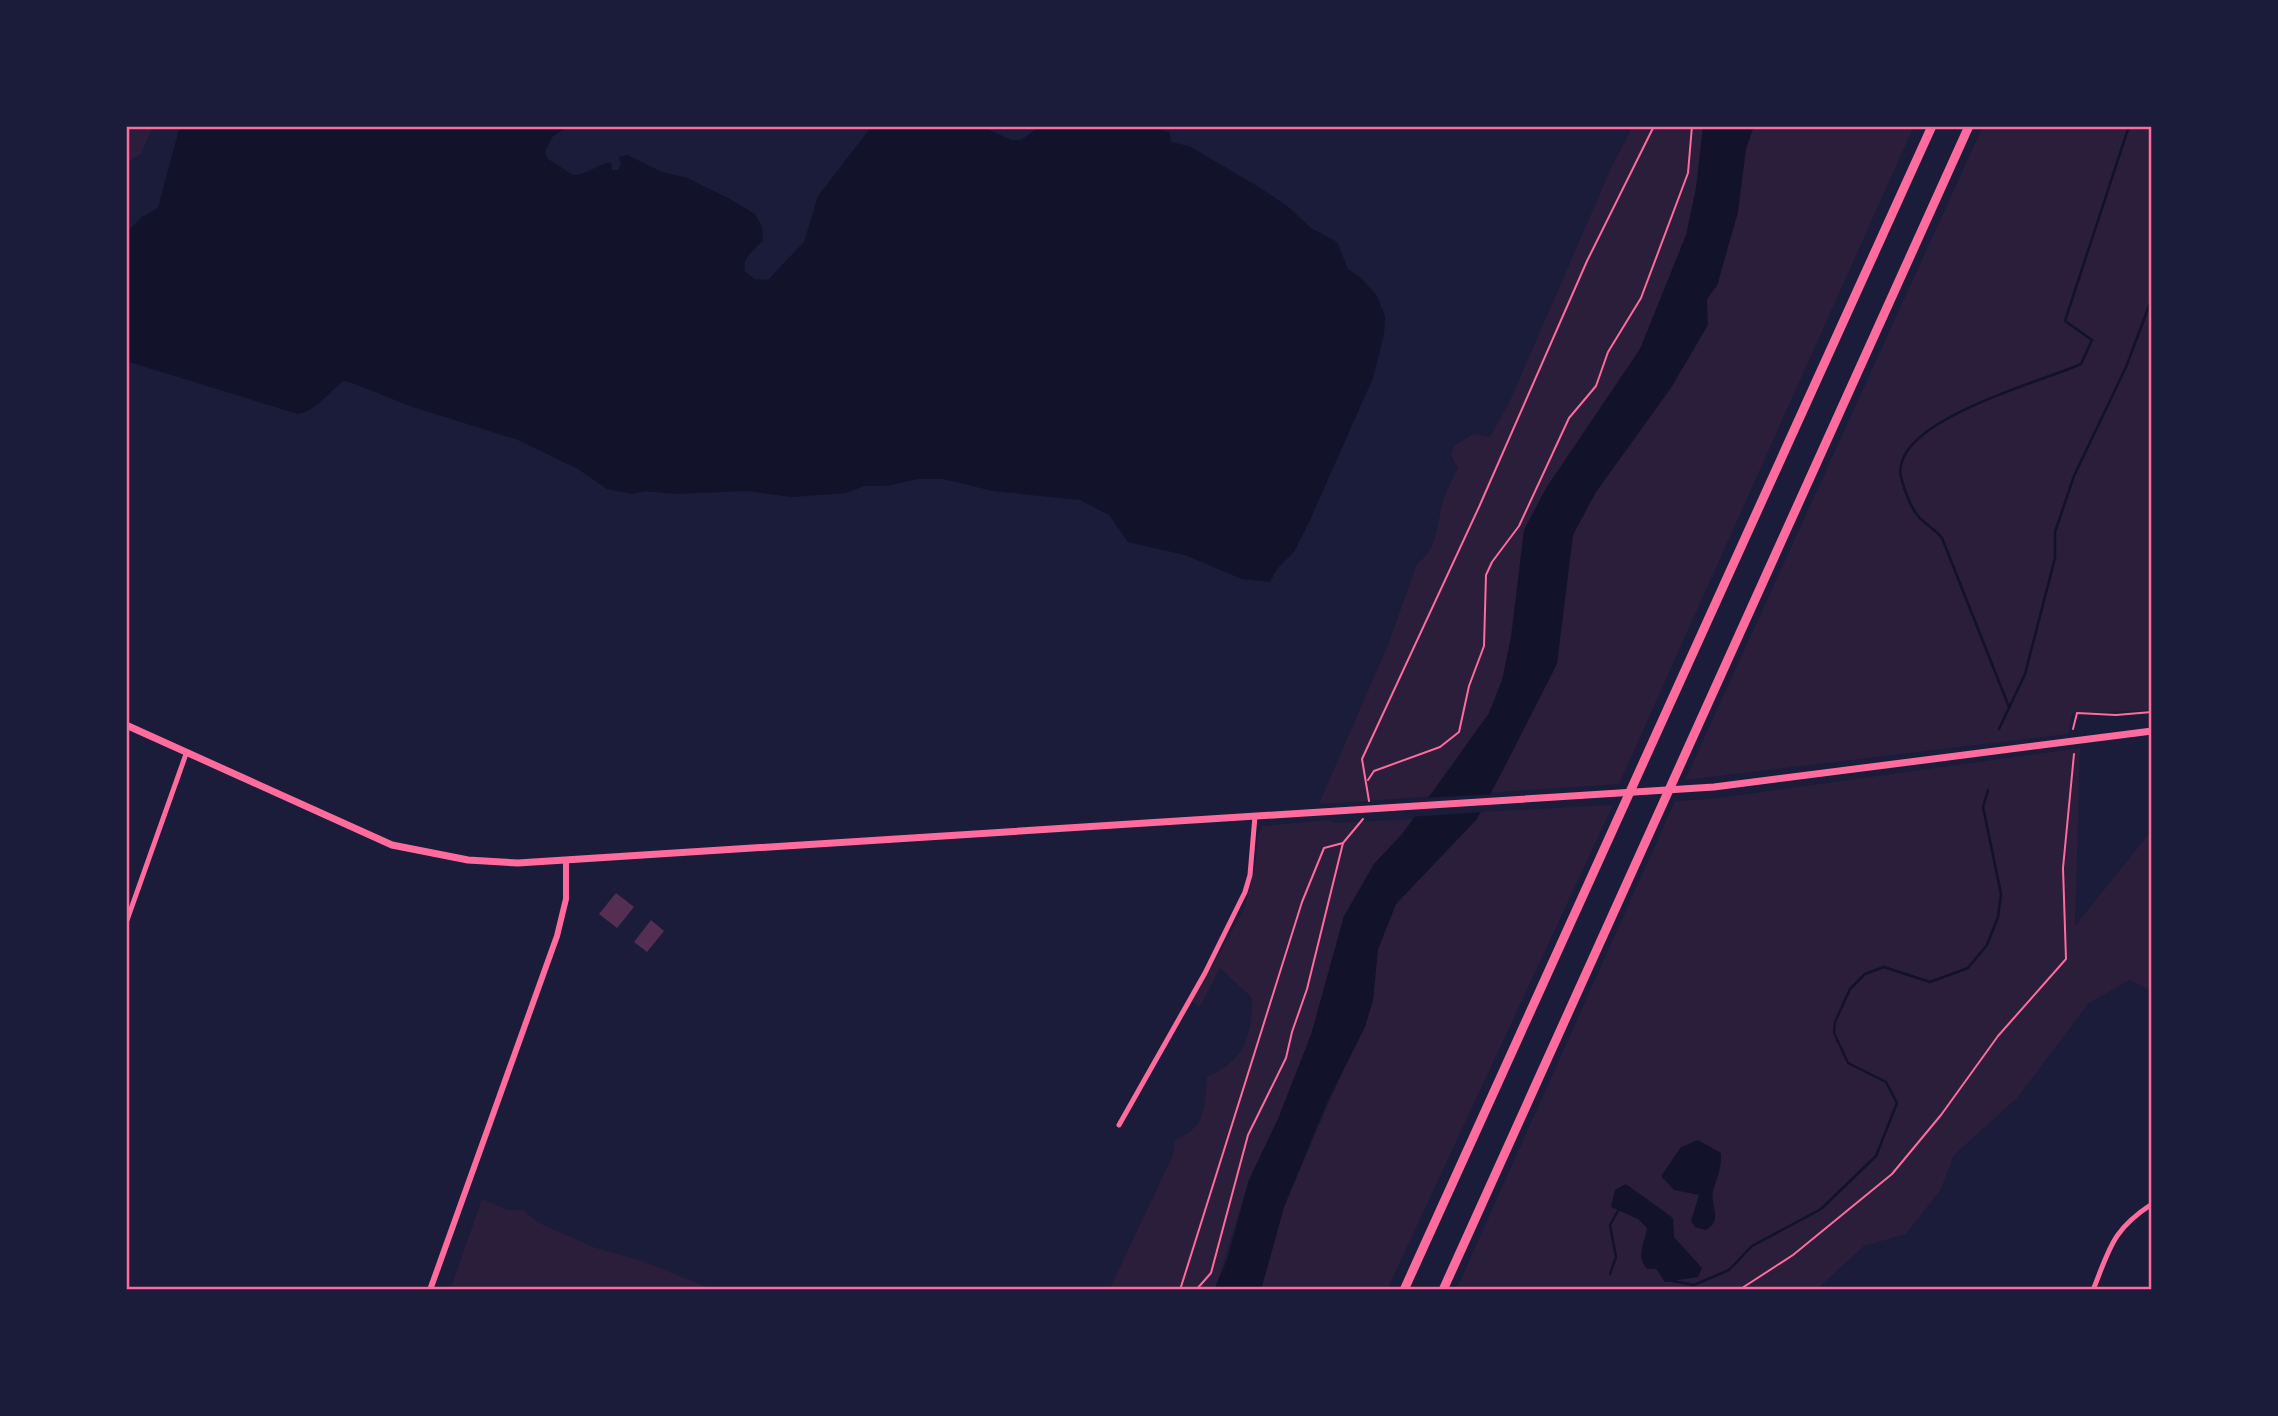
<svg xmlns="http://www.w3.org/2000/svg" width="2278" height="1416" viewBox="0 0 2278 1416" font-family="'Golos Text',sans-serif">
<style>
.green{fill:#2a1e3b}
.water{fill:#12122b}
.pier{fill:#1b1b3a}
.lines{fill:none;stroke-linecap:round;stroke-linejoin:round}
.stream{stroke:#12122b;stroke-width:2.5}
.building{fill:#542f53}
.path{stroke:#ff6b9d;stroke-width:2}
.minor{stroke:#ff6b9d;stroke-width:5}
.tertiary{stroke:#ff6b9d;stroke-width:6}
.secondary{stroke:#ff6b9d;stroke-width:7}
.motorway{stroke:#ff6b9d;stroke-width:9}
.neatline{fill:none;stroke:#ff6b9d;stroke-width:2.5}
</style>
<rect width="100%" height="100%" fill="#1b1b3a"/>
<g class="green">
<path d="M 126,126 L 153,126 L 141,154 L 126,163 Z"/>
<path d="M 1633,126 L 1914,126 L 1619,784 L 1319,804 L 1389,642 L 1417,564 C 1440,546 1436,523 1444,498 C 1447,488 1453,478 1458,468 L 1451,455 L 1454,446 L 1473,434 L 1490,437 L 1509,403 L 1612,166 Z"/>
<path d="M 1983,126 L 2152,126 L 2152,710 L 2072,714 L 2068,734 L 1685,780 Z"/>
<path d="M 2080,748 L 2075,926 L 2152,830 L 2152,991 L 2130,980 L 2089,1003 L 2017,1098 L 1954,1155 L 1941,1189 L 1906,1234 L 1864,1246 L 1816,1290 L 1456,1290 L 1675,801 L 1711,799 Z"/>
<path d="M 1613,805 L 1387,1290 L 1261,1290 L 1284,1207 L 1373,1000 L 1378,949 L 1396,904 L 1480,812 Z"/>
<path d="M 1413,819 L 1344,916 L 1311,1035 L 1278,1119 L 1249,1180 L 1215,1290 L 1109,1290 L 1173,1155 L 1175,1140 C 1207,1127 1204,1108 1207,1077 C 1245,1060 1252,1037 1252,998 L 1220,968 L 1200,1007 L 1192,1002 L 1243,911 L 1255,867 L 1258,834 L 1263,826 L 1327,820 L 1335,823 Z"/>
<path d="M 482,1199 L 508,1210 L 523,1210 L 539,1223 L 593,1247 L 642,1261 L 714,1290 L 450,1290 Z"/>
</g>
<g class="water">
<path d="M 180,126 L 570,126 L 553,136 L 545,152 L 548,159 L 573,175 C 588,175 597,164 611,162 L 612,170 L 618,170 L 621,164 L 619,157 L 627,155 L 662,172 L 687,178 L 730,199 L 755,214 L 762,227 L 763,240 C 755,250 741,257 745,272 L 755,279 L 768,280 L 804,242 L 818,196 L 872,126 L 981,126 L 1011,140 L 1021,140 L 1041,126 L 1141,126 L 1169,132 L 1171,142 L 1189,146 L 1257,186 L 1286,205 L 1311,228 L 1337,242 L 1348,269 L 1361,278 L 1377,296 L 1385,317 L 1384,334 L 1373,378 L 1310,520 L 1294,552 L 1277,569 L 1270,582 L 1242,579 L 1185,555 L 1128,542 L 1109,515 L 1080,500 L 993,491 L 943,479 L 918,479 L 887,486 L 864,486 L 846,493 L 792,497 L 747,491 L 674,494 L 646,491 L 632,494 L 607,489 L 578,469 L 518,440 L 410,406 L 352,383 L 344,381 C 328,392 318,410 298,414 L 126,361 L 126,233 L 142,217 L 158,208 Z"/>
<path d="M 1703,126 L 1754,126 L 1746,149 L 1738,212 L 1717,286 L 1707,299 L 1708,325 L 1671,388 L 1596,492 L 1573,535 L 1557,664 L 1503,770 L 1477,819 L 1396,904 L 1378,949 L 1373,1000 L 1365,1027 L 1325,1107 L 1284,1207 L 1261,1290 L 1214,1290 L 1227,1260 L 1249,1180 L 1278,1119 L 1311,1035 L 1344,916 L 1374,864 L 1403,833 L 1489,713 L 1502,680 L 1511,637 L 1524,530 L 1546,488 L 1640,349 L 1686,235 L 1696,188 Z"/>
<path d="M 1698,1140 L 1721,1153 C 1722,1168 1717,1177 1713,1191 C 1710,1205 1724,1222 1705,1230 L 1695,1227 L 1691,1221 L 1699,1195 L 1674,1190 L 1661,1176 L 1681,1147 Z"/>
<path d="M 1626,1184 L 1673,1218 L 1674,1237 L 1702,1268 L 1698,1277 L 1665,1282 L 1656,1269 L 1647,1269 C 1635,1254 1645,1244 1647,1228 L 1638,1219 L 1611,1207 L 1615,1190 Z"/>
</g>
<path class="pier" d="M 1494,794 L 1484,812 L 1410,817 L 1424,798 Z"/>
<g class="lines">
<g class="stream">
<path d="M 2009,707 L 1942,538 C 1936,530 1929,527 1922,520 C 1912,512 1904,490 1901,477 C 1889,421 2042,382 2081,364 L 2092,340 L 2065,321 L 2129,126"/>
<path d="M 1999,729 L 2025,674 L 2055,558 L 2055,532 L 2074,476 L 2126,367 L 2152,298"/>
<path d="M 1610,1274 L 1616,1257 L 1610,1225 L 1619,1209"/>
<path d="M 1667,1280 L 1694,1285 L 1729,1270 L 1752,1246 L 1821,1209 L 1876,1156 L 1897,1103 L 1886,1082 L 1848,1063 L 1834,1033 L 1835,1022 L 1850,989 L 1865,974 L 1884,967 L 1930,982 L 1968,968 L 1987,945 L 1998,917 L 2001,894 L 1983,807 L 1988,790"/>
</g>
</g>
<g class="building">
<path d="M 616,893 L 634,907 L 617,928 L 599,914 Z"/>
<path d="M 651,920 L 664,931 L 647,952 L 634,942 Z"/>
</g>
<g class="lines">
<g class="path">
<path d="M 2073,729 L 2077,713 L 2116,715 L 2152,712"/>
<path d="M 1368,780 L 1374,771 L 1440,747 L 1459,732 L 1469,686 L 1484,646 L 1486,575 L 1492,562 L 1519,526 L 1569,418 L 1596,386 L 1608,352 L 1641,298 L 1688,173 L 1692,126"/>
<path d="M 1369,801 L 1362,759 L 1479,507 L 1587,261 L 1654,126"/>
<path d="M 1180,1290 L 1302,902 L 1324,848 L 1343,843 L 1363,819"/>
<path d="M 1196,1290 L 1211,1273 L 1248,1135 L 1286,1058 L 1292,1032 L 1307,989 L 1343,843"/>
<path d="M 1739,1290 L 1793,1255 L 1892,1174 L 1941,1115 L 1998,1036 L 2066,959 L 2063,868 L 2074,754"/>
</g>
<g class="minor">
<path d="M 126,923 L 186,754"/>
<path d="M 1119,1125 L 1205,973 L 1245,892 L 1250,875 L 1255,816"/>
<path d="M 2093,1290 C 2110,1248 2112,1230 2152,1204"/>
</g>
<path class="tertiary" d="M 430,1290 L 557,936 L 566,899 L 566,861"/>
<path class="secondary" d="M 126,725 L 392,845 L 468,860 L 518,863 L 1714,787 L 2152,731"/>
<g class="motorway">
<path d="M 1404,1290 L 1932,126"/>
<path d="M 1443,1290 L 1969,126"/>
</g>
</g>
<rect width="2278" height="1416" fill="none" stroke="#1b1b3a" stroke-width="256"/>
<rect x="128" y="128" width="2022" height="1160" class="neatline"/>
</svg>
